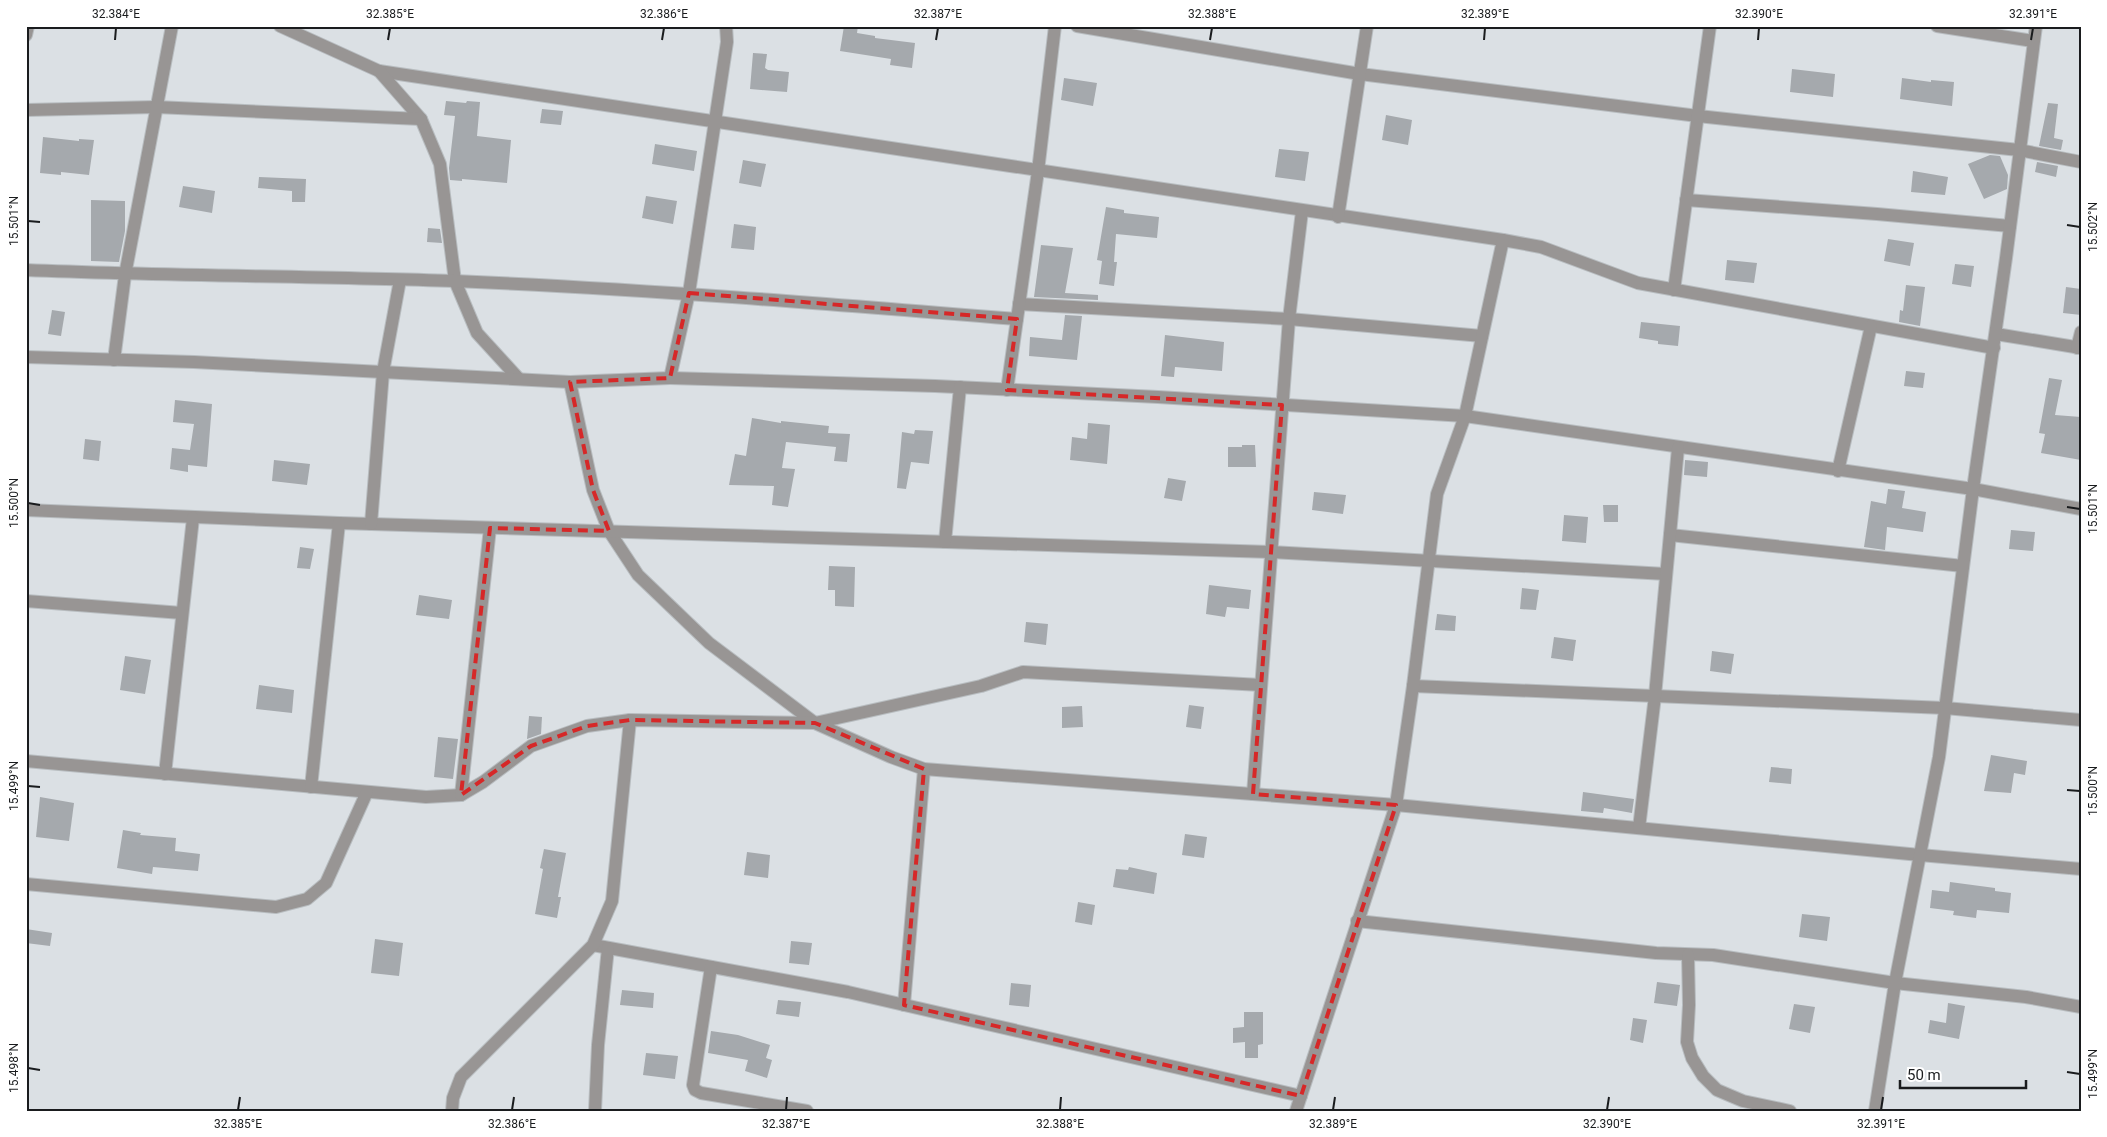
<svg xmlns="http://www.w3.org/2000/svg" width="2107" height="1137" viewBox="0 0 2107 1137" font-family="Roboto,sans-serif">
<style>
.building{fill:#a5a9ad}
.lines{fill:none;stroke-linecap:round;stroke-linejoin:round}
.street-casing{stroke:#b8bdc0;stroke-width:14}
.street{stroke:#989594;stroke-width:12}
.marked{fill:none;stroke:#d62828;stroke-width:4;stroke-dasharray:10 6;stroke-linejoin:round}
.ticks{fill:none;stroke:#1a1c1e;stroke-width:2}
.neatline{fill:none;stroke:#1a1c1e;stroke-width:2}
.ticks-label{font-size:12px;text-anchor:middle;fill:#1a1c1e}
</style>
<rect width="100%" height="100%" fill="#dbe0e4"/>
<g class="building">
<path d="M 844,26 L 858,26 L 857,33 L 875,36 L 875,38 L 915,43 L 912,68 L 890,65 L 891,59 L 840,51 Z"/>
<path d="M 753,53 L 767,54 L 765,68 L 768,70 L 789,72 L 787,92 L 750,89 Z"/>
<path d="M 1792,69 L 1835,74 L 1833,97 L 1790,92 Z"/>
<path d="M 1064,78 L 1097,83 L 1093,106 L 1061,100 Z"/>
<path d="M 1902,78 L 1931,82 L 1931,80 L 1954,82 L 1952,106 L 1900,99 Z"/>
<path d="M 446,101 L 466,103 L 467,101 L 480,102 L 477,136 L 511,140 L 507,183 L 462,179 L 462,181 L 450,180 L 449,168 L 455,116 L 444,115 Z"/>
<path d="M 2048,103 L 2058,104 L 2054,138 L 2063,140 L 2061,150 L 2039,146 Z"/>
<path d="M 542,109 L 563,111 L 561,125 L 540,123 Z"/>
<path d="M 1386,115 L 1412,120 L 1408,145 L 1382,140 Z"/>
<path d="M 43,137 L 79,141 L 79,139 L 94,140 L 89,175 L 61,172 L 61,175 L 40,173 Z"/>
<path d="M 655,144 L 697,151 L 694,171 L 652,164 Z"/>
<path d="M 1279,149 L 1309,152 L 1305,181 L 1275,177 Z"/>
<path d="M 1990,155 L 2000,156 L 2008,175 L 2007,189 L 1984,199 L 1968,164 Z"/>
<path d="M 743,160 L 766,164 L 761,187 L 739,183 Z"/>
<path d="M 2037,162 L 2058,166 L 2056,177 L 2035,172 Z"/>
<path d="M 1913,171 L 1948,177 L 1945,195 L 1911,192 Z"/>
<path d="M 259,177 L 306,179 L 305,202 L 292,202 L 292,191 L 258,188 Z"/>
<path d="M 183,186 L 215,191 L 212,213 L 179,207 Z"/>
<path d="M 646,196 L 677,201 L 673,224 L 642,218 Z"/>
<path d="M 91,200 L 125,201 L 125,231 L 119,262 L 91,261 Z"/>
<path d="M 1106,207 L 1124,210 L 1124,213 L 1159,217 L 1157,238 L 1116,234 L 1114,262 L 1117,262 L 1114,286 L 1099,284 L 1102,261 L 1097,260 Z"/>
<path d="M 734,224 L 756,227 L 754,250 L 731,248 Z"/>
<path d="M 428,228 L 440,229 L 442,243 L 427,242 Z"/>
<path d="M 1888,239 L 1914,243 L 1910,266 L 1884,261 Z"/>
<path d="M 1041,245 L 1073,248 L 1065,293 L 1098,295 L 1098,300 L 1034,297 Z"/>
<path d="M 1727,260 L 1757,263 L 1754,283 L 1725,280 Z"/>
<path d="M 1955,264 L 1974,266 L 1971,287 L 1952,284 Z"/>
<path d="M 1906,285 L 1925,287 L 1920,326 L 1899,322 L 1900,310 L 1903,311 Z"/>
<path d="M 2066,287 L 2081,289 L 2081,315 L 2063,313 Z"/>
<path d="M 52,310 L 65,312 L 61,336 L 48,334 Z"/>
<path d="M 1065,315 L 1082,316 L 1077,360 L 1029,356 L 1030,337 L 1062,340 Z"/>
<path d="M 1641,322 L 1680,326 L 1678,346 L 1658,344 L 1658,341 L 1639,338 Z"/>
<path d="M 1165,335 L 1224,342 L 1222,371 L 1175,367 L 1174,377 L 1161,376 Z"/>
<path d="M 1906,371 L 1925,373 L 1923,388 L 1904,386 Z"/>
<path d="M 2049,378 L 2062,380 L 2055,415 L 2081,417 L 2081,460 L 2041,453 L 2045,434 L 2039,433 Z"/>
<path d="M 175,400 L 212,404 L 207,467 L 188,465 L 188,472 L 170,469 L 172,448 L 190,450 L 194,424 L 173,422 Z"/>
<path d="M 752,418 L 781,423 L 781,421 L 829,426 L 828,433 L 850,434 L 847,462 L 834,461 L 836,447 L 786,442 L 782,468 L 795,469 L 788,507 L 772,505 L 774,486 L 729,485 L 735,454 L 746,456 Z"/>
<path d="M 1088,423 L 1110,425 L 1107,464 L 1070,460 L 1072,437 L 1087,439 Z"/>
<path d="M 915,430 L 933,431 L 929,464 L 911,462 L 906,489 L 897,488 L 902,432 L 914,434 Z"/>
<path d="M 85,439 L 101,441 L 99,461 L 83,459 Z"/>
<path d="M 1242,445 L 1255,445 L 1256,467 L 1228,467 L 1228,447 L 1242,447 Z"/>
<path d="M 274,460 L 310,464 L 307,485 L 272,481 Z"/>
<path d="M 1685,460 L 1708,462 L 1707,477 L 1684,475 Z"/>
<path d="M 1168,478 L 1186,481 L 1182,501 L 1164,498 Z"/>
<path d="M 1888,489 L 1905,491 L 1902,508 L 1926,512 L 1923,532 L 1887,527 L 1885,550 L 1864,547 L 1871,501 L 1886,504 Z"/>
<path d="M 1314,492 L 1346,495 L 1343,514 L 1312,510 Z"/>
<path d="M 1603,505 L 1618,505 L 1618,522 L 1604,522 Z"/>
<path d="M 1564,515 L 1588,517 L 1586,543 L 1562,541 Z"/>
<path d="M 2011,530 L 2035,532 L 2033,551 L 2009,549 Z"/>
<path d="M 300,547 L 314,549 L 310,569 L 297,568 Z"/>
<path d="M 829,566 L 855,567 L 854,607 L 835,606 L 835,590 L 828,590 Z"/>
<path d="M 1209,585 L 1251,590 L 1249,609 L 1227,607 L 1225,617 L 1206,614 Z"/>
<path d="M 1522,588 L 1539,590 L 1536,610 L 1520,609 Z"/>
<path d="M 419,595 L 452,600 L 449,619 L 416,615 Z"/>
<path d="M 1437,614 L 1456,616 L 1455,631 L 1435,630 Z"/>
<path d="M 1026,622 L 1048,624 L 1046,645 L 1024,642 Z"/>
<path d="M 1554,637 L 1576,640 L 1573,661 L 1551,658 Z"/>
<path d="M 1712,651 L 1734,654 L 1731,674 L 1710,671 Z"/>
<path d="M 125,656 L 151,660 L 145,694 L 120,690 Z"/>
<path d="M 259,685 L 294,690 L 292,713 L 256,709 Z"/>
<path d="M 1189,705 L 1204,707 L 1201,729 L 1186,727 Z"/>
<path d="M 1082,706 L 1083,727 L 1062,728 L 1062,707 Z"/>
<path d="M 529,716 L 542,717 L 541,734 L 527,739 Z"/>
<path d="M 438,737 L 458,739 L 453,779 L 434,777 Z"/>
<path d="M 1991,755 L 2027,761 L 2025,775 L 2014,773 L 2011,793 L 1984,791 Z"/>
<path d="M 1771,767 L 1792,769 L 1791,784 L 1769,782 Z"/>
<path d="M 1583,792 L 1634,799 L 1632,813 L 1604,808 L 1603,813 L 1581,811 Z"/>
<path d="M 40,797 L 74,803 L 69,841 L 36,837 Z"/>
<path d="M 123,830 L 141,833 L 140,835 L 176,838 L 175,851 L 200,854 L 198,871 L 153,867 L 152,874 L 117,868 Z"/>
<path d="M 1185,834 L 1207,837 L 1204,858 L 1182,855 Z"/>
<path d="M 544,849 L 566,853 L 558,897 L 561,897 L 557,918 L 535,914 L 543,869 L 540,868 Z"/>
<path d="M 747,852 L 770,855 L 768,878 L 744,875 Z"/>
<path d="M 1129,867 L 1157,873 L 1154,894 L 1113,887 L 1116,869 L 1128,870 Z"/>
<path d="M 1950,882 L 1995,888 L 1995,891 L 2011,893 L 2009,913 L 1977,910 L 1976,918 L 1953,915 L 1954,911 L 1930,908 L 1932,890 L 1949,892 Z"/>
<path d="M 1078,902 L 1095,905 L 1092,925 L 1075,922 Z"/>
<path d="M 1802,914 L 1830,917 L 1827,941 L 1799,937 Z"/>
<path d="M 26,929 L 52,933 L 50,946 L 26,943 Z"/>
<path d="M 375,939 L 403,943 L 399,976 L 371,973 Z"/>
<path d="M 791,941 L 812,943 L 809,965 L 789,963 Z"/>
<path d="M 1657,982 L 1680,985 L 1677,1006 L 1654,1003 Z"/>
<path d="M 1011,983 L 1031,985 L 1029,1007 L 1009,1005 Z"/>
<path d="M 622,990 L 654,993 L 653,1008 L 620,1005 Z"/>
<path d="M 778,1000 L 801,1002 L 799,1017 L 776,1014 Z"/>
<path d="M 1948,1003 L 1965,1006 L 1959,1039 L 1928,1033 L 1930,1020 L 1946,1023 Z"/>
<path d="M 1794,1004 L 1815,1007 L 1810,1033 L 1789,1029 Z"/>
<path d="M 1244,1012 L 1263,1012 L 1263,1044 L 1258,1045 L 1258,1058 L 1245,1058 L 1245,1042 L 1233,1043 L 1233,1028 L 1244,1027 Z"/>
<path d="M 1633,1018 L 1647,1020 L 1643,1043 L 1630,1040 Z"/>
<path d="M 711,1031 L 738,1035 L 770,1045 L 766,1058 L 772,1060 L 767,1078 L 745,1071 L 748,1060 L 708,1053 Z"/>
<path d="M 646,1053 L 678,1056 L 675,1079 L 643,1075 Z"/>
</g>
<g class="lines">
<g class="street-casing">
<g id="street">
<path d="M 280,26 L 379,71 L 1503,240 L 1541,247 L 1638,283 L 1994,348"/>
<path d="M 1077,26 L 1360,74 L 1698,116 L 2019,150 L 2081,162"/>
<path d="M 1937,26 L 2033,41"/>
<path d="M 26,35 L 28,26"/>
<path d="M 379,71 L 421,119 L 440,164 L 455,281 L 477,333 L 519,379"/>
<path d="M 26,110 L 156,107 L 421,119"/>
<path d="M 1686,200 L 1877,214 L 2010,226"/>
<path d="M 1338,217 L 1367,26"/>
<path d="M 26,270 C 169,276 312,276 455,281 C 643,289 830,304 1017,319"/>
<path d="M 1674,290 L 1710,26"/>
<path d="M 1019,304 L 1289,319 L 1482,336"/>
<path d="M 1996,334 L 2081,348"/>
<path d="M 2077,348 L 2081,332"/>
<path d="M 26,357 L 194,362 L 570,382 L 670,378 L 689,293 L 727,42 L 726,26"/>
<path d="M 114,360 L 125,275 L 172,26"/>
<path d="M 670,378 L 935,386 L 1158,397 L 1465,416 L 1973,489 L 2081,509"/>
<path d="M 570,382 L 593,490 L 609,531 L 638,575 L 709,643 L 815,723 L 891,757 L 924,769 L 1396,805 L 1920,855 L 2081,869"/>
<path d="M 1007,390 L 1038,171 L 1055,26"/>
<path d="M 1838,471 L 1871,326"/>
<path d="M 26,510 L 339,523 L 1271,552 L 1666,574"/>
<path d="M 371,524 L 383,372 L 400,280"/>
<path d="M 1670,535 L 1963,566"/>
<path d="M 945,542 L 960,387"/>
<path d="M 26,601 L 182,613"/>
<path d="M 1413,686 L 1945,708 L 2081,720"/>
<path d="M 26,761 L 426,797 L 461,795 L 483,782 L 531,746 L 587,726 L 630,720 L 815,723 L 981,686 L 1023,672 L 1261,685"/>
<path d="M 165,774 L 193,518"/>
<path d="M 311,787 L 339,523"/>
<path d="M 1253,794 L 1289,319 L 1302,211"/>
<path d="M 461,795 L 490,528"/>
<path d="M 1639,828 L 1655,696 L 1678,448"/>
<path d="M 26,884 L 276,907 L 307,899 L 326,883 L 367,792"/>
<path d="M 1357,921 L 1656,953 L 1713,955 L 1895,983 L 2026,997 L 2081,1007"/>
<path d="M 593,945 L 848,992 L 1301,1096"/>
<path d="M 1688,955 L 1689,1005 L 1687,1042 L 1692,1058 L 1703,1076 L 1717,1090 L 1743,1101 L 1790,1111"/>
<path d="M 711,967 L 693,1085 L 695,1090 L 701,1093 L 807,1111"/>
<path d="M 904,1005 L 924,769"/>
<path d="M 452,1111 L 453,1098 L 461,1077 L 593,945 L 612,901 L 630,720"/>
<path d="M 595,1111 L 598,1045 L 608,948"/>
<path d="M 1296,1111 L 1396,805 L 1413,686 L 1437,494 L 1465,416 L 1503,240"/>
<path d="M 1875,1111 L 1895,983 L 1939,757 L 1973,489 L 2006,258 L 2036,26"/>
</g>
</g>
<use href="#street" class="street"/>
</g>
<path class="marked" d="M 689,293 L 1017,319 L 1007,390 L 1282,405 L 1253,794 L 1396,805 L 1301,1096 L 904,1005 L 924,769 L 815,723 L 630,720 L 587,726 L 531,746 L 461,795 L 490,528 L 609,531 L 593,490 L 570,382 L 670,378 Z"/>
<path class="ticks" d="M 115,40 L 116,28M 388,40 L 390,28M 662,40 L 664,28M 936,40 L 938,28M 1210,40 L 1212,28M 1484,40 L 1485,28M 1758,40 L 1759,28M 2031,40 L 2033,28M 28,221 L 40,222M 2067,225 L 2080,227M 28,503 L 40,505M 2067,507 L 2080,509M 28,786 L 40,787M 2067,790 L 2080,791M 28,1068 L 40,1070M 2067,1072 L 2080,1074M 238,1110 L 240,1097M 512,1110 L 514,1097M 786,1110 L 787,1097M 1060,1110 L 1061,1097M 1333,1110 L 1335,1097M 1607,1110 L 1609,1097M 1881,1110 L 1883,1097"/>
<rect width="2107" height="1137" fill="none" stroke="#ffffff" stroke-width="55"/>
<path d="M1900 1080v8h126v-8" fill="none" stroke="#1a1c1e" stroke-width="2.5"/>
<text x="1907" y="1080" font-size="15" fill="#1a1c1e" stroke="#ffffff" stroke-width="4" paint-order="stroke">50 m</text>
<rect x="28" y="28" width="2052" height="1082" class="neatline"/>
<g class="ticks-label">
<text x="116" y="18">32.384°E</text>
<text x="390" y="18">32.385°E</text>
<text x="664" y="18">32.386°E</text>
<text x="938" y="18">32.387°E</text>
<text x="1212" y="18">32.388°E</text>
<text x="1485" y="18">32.389°E</text>
<text x="1759" y="18">32.390°E</text>
<text x="2033" y="18">32.391°E</text>
<text transform="translate(14 221) rotate(-90)" y="4">15.501°N</text>
<text transform="translate(2093 227) rotate(-90)" y="4">15.502°N</text>
<text transform="translate(14 503) rotate(-90)" y="4">15.500°N</text>
<text transform="translate(2093 509) rotate(-90)" y="4">15.501°N</text>
<text transform="translate(14 786) rotate(-90)" y="4">15.499°N</text>
<text transform="translate(2093 791) rotate(-90)" y="4">15.500°N</text>
<text transform="translate(14 1068) rotate(-90)" y="4">15.498°N</text>
<text transform="translate(2093 1074) rotate(-90)" y="4">15.499°N</text>
<text x="238" y="1128">32.385°E</text>
<text x="512" y="1128">32.386°E</text>
<text x="786" y="1128">32.387°E</text>
<text x="1060" y="1128">32.388°E</text>
<text x="1333" y="1128">32.389°E</text>
<text x="1607" y="1128">32.390°E</text>
<text x="1881" y="1128">32.391°E</text>
</g>
</svg>
